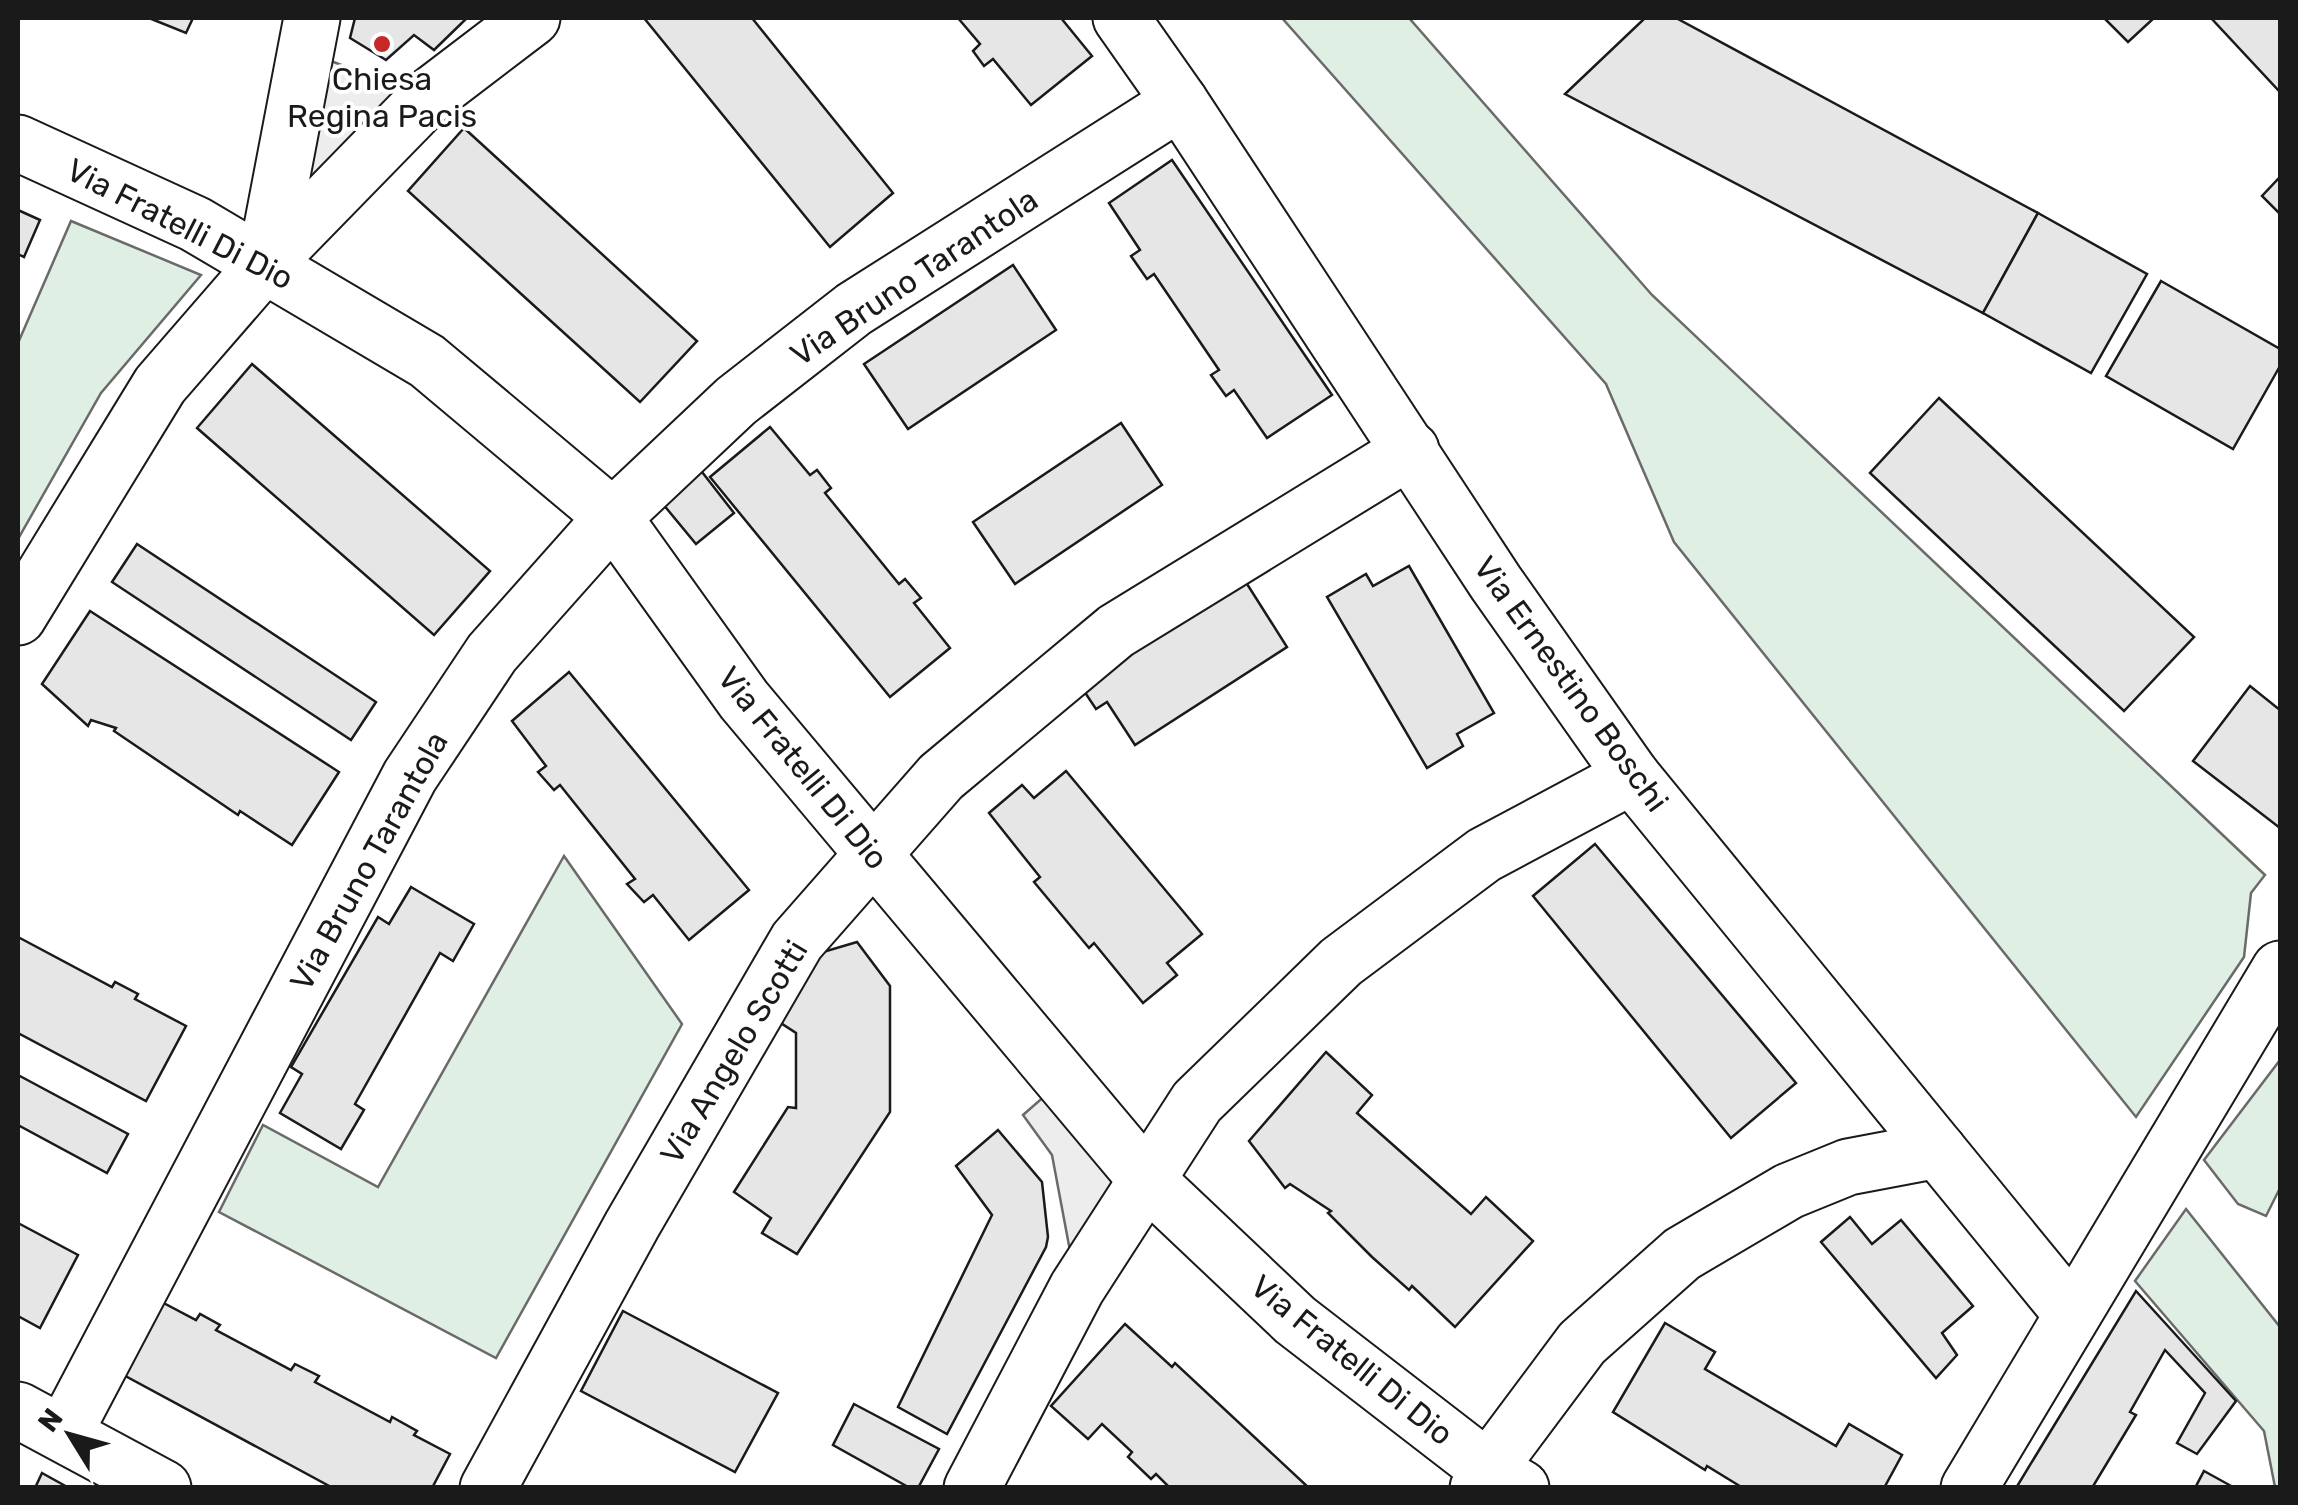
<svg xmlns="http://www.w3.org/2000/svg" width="2298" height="1505" viewBox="0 0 2298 1505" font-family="Rubik,sans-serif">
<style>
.green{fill:#e0efe3;stroke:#6a6a6a;stroke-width:2.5}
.parking{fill:#ededed;stroke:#6a6a6a;stroke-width:2.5}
.building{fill:#e6e6e6;stroke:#1a1a1a;stroke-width:2.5}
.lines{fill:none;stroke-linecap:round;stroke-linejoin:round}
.minor-casing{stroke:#1a1a1a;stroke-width:59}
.minor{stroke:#fff;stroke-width:55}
.poi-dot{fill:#c62828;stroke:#fff;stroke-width:4}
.labels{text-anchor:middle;stroke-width:8;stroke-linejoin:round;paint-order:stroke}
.poi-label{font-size:32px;fill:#1a1a1a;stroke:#fff}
.street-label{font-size:32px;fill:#1a1a1a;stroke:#fff}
</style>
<rect width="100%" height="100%" fill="#fff"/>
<g class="green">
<path d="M 1282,18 L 1409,18 L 1652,295 L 2265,875 L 2251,893 L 2244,957 L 2136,1117 L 1674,542 L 1606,384 Z"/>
<path d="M 71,221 L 201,275 L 101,393 L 18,539 L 18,343 Z"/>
<path d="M 564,856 L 682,1024 L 496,1358 L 219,1212 L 263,1125 L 378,1187 Z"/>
<path d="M 2280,1060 L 2280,1188 L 2266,1216 L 2238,1204 L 2204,1160 Z"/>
<path d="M 2186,1209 L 2280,1327 L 2280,1487 L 2275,1487 L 2264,1431 L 2135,1281 Z"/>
</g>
<g class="parking">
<path d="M 305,51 L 427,98 L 294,234 Z"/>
<path d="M 1063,1080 L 1146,1179 L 1077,1288 L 1052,1155 L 1023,1115 Z"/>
</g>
<g class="building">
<path d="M 149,18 L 193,18 L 186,33 Z"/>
<path d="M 355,18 L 467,18 L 434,50 L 414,35 L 386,60 L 350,38 Z"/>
<path d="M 644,18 L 752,18 L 893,193 L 830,247 Z"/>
<path d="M 958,18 L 1061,18 L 1092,56 L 1031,105 L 993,59 L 984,66 L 973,51 L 980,44 Z"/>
<path d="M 1645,18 L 1676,18 L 2038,213 L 1983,313 L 1565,94 Z"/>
<path d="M 2104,18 L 2154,18 L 2128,42 Z"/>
<path d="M 2211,18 L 2280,18 L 2280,92 Z"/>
<path d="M 464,128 L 697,341 L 640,402 L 408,191 Z"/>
<path d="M 1172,160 L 1332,395 L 1267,438 L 1234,390 L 1226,396 L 1211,375 L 1219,370 L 1154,274 L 1147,279 L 1131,256 L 1140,250 L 1109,203 Z"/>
<path d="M 2280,177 L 2280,214 L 2262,196 Z"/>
<path d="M 18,210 L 40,220 L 24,257 L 18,254 Z"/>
<path d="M 2038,213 L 2147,274 L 2091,373 L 1983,313 Z"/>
<path d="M 1013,265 L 1056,330 L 908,429 L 864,364 Z"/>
<path d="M 2161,281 L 2280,349 L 2280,366 L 2233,449 L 2106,376 Z"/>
<path d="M 252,364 L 490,571 L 434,635 L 197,428 Z"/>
<path d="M 1939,398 L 2194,637 L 2124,711 L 1870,473 Z"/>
<path d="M 1121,423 L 1162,485 L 1015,584 L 973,522 Z"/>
<path d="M 770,427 L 810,475 L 817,470 L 831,488 L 825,493 L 899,584 L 905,579 L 921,598 L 914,603 L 950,648 L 890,697 L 710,477 Z"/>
<path d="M 688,454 L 734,513 L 696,544 L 648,486 Z"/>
<path d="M 137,544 L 376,702 L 351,740 L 112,582 Z"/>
<path d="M 1409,566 L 1494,713 L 1457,734 L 1463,746 L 1427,768 L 1327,597 L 1366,574 L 1373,586 Z"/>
<path d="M 1242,576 L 1287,647 L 1135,745 L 1107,702 L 1096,709 L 1072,673 Z"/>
<path d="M 90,611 L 339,772 L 292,845 L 240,811 L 238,815 L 114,731 L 116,728 L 91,720 L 88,726 L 42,684 Z"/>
<path d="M 569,672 L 749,890 L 689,940 L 653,895 L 644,902 L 627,884 L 635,879 L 560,785 L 554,790 L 538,772 L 546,766 L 512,721 Z"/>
<path d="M 2250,686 L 2280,710 L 2280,828 L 2193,761 Z"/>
<path d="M 1066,771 L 1202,934 L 1167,963 L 1177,975 L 1143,1003 L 1094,943 L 1089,948 L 1034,882 L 1040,877 L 989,813 L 1022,785 L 1034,798 Z"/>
<path d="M 1595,844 L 1796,1083 L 1731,1138 L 1533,896 Z"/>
<path d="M 411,887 L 474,924 L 453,961 L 440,953 L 355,1104 L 364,1110 L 341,1149 L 280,1113 L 302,1074 L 291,1067 L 378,917 L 389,924 Z"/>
<path d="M 18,937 L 112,987 L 115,982 L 138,994 L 135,999 L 186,1026 L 146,1101 L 18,1033 Z"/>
<path d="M 857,942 L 890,986 L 890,1112 L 797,1254 L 762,1233 L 771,1218 L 734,1192 L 788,1107 L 796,1108 L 796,1033 L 770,1016 L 806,957 Z"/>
<path d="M 1326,1052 L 1372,1095 L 1357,1113 L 1471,1214 L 1486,1197 L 1533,1241 L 1455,1327 L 1412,1286 L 1409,1290 L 1372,1257 L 1328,1213 L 1331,1211 L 1290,1184 L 1285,1188 L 1249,1141 Z"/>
<path d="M 18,1075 L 128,1134 L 107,1173 L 18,1125 Z"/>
<path d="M 998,1130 L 1042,1182 L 1048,1237 L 1046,1247 L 947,1434 L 898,1407 L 992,1215 L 956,1166 Z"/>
<path d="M 1850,1217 L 1872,1244 L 1901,1220 L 1973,1306 L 1942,1333 L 1957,1355 L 1936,1378 L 1821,1242 Z"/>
<path d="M 18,1223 L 78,1255 L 40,1328 L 18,1316 Z"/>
<path d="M 2136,1291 L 2236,1401 L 2197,1454 L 2177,1443 L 2205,1393 L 2165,1350 L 2130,1412 L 2136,1415 L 2092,1488 L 2016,1488 Z"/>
<path d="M 156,1299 L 196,1320 L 200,1314 L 220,1325 L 216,1330 L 291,1370 L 295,1364 L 319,1376 L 315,1382 L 390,1422 L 392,1417 L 417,1431 L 414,1435 L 450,1454 L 432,1488 L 333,1488 L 118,1372 Z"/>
<path d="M 623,1311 L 778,1393 L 735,1472 L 581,1391 Z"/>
<path d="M 1665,1323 L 1715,1352 L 1705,1369 L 1836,1446 L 1849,1424 L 1902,1455 L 1884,1488 L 1743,1488 L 1707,1466 L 1705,1470 L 1613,1412 Z"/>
<path d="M 1125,1324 L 1172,1367 L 1175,1363 L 1309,1488 L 1170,1488 L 1156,1474 L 1151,1479 L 1128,1457 L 1132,1452 L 1102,1424 L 1088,1439 L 1051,1406 Z"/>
<path d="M 854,1404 L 939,1449 L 918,1488 L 910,1488 L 833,1445 Z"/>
<path d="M 2204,1471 L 2233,1487 L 2195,1488 Z"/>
<path d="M 42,1473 L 69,1488 L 35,1488 Z"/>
</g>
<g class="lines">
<g class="minor-casing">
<g id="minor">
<path d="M 1121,18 L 1180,102 L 1496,583 L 1632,776 L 2072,1314"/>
<path d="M 18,143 L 195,224 L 427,361 L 613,517 L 744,700 L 1146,1179 L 1295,1320 L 1488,1469 L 1521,1488"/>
<path d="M 265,264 L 312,18"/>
<path d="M 18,617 L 160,385 L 265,264 L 427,98 L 532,18"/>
<path d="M 18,1410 L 163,1488"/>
<path d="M 64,1433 L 410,776 L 492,653 L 613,517 L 736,401 L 854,309 L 1180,102"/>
<path d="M 488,1488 L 632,1225 L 797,941 L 941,777 L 1116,631 L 1411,450"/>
<path d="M 972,1488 L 1077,1288 L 1197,1102 L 1341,962 L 1484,855 L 1632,776"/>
<path d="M 1478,1488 L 1488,1469 L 1582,1343 L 1682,1254 L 1789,1191 L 1848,1167 L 1938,1150"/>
<path d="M 1969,1488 L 2280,969"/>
</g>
</g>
<use href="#minor" class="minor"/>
</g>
<circle class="poi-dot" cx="382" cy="44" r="10"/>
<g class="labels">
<g class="poi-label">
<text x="382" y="90">Chiesa<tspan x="382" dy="37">Regina Pacis</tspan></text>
</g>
<g class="street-label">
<text transform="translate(180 224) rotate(27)" y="11">Via Fratelli Di Dio</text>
<text transform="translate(914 277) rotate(-34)" y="11">Via Bruno Tarantola</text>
<text transform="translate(1571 684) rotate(54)" y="11">Via Ernestino Boschi</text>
<text transform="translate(803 768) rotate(51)" y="11">Via Fratelli Di Dio</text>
<text transform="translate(369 861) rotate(-61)" y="11">Via Bruno Tarantola</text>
<text transform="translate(734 1052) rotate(-59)" y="11">Via Angelo Scotti</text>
<text transform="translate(1352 1360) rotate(39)" y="11">Via Fratelli Di Dio</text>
</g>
</g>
<rect width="2298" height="1505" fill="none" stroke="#1a1a1a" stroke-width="40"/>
<g transform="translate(70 1435) rotate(307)" stroke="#ffffff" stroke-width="8" paint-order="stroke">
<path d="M0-8L18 38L0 25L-18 38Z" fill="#1a1a1a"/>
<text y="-15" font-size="28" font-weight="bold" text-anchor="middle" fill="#1a1a1a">N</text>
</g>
</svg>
